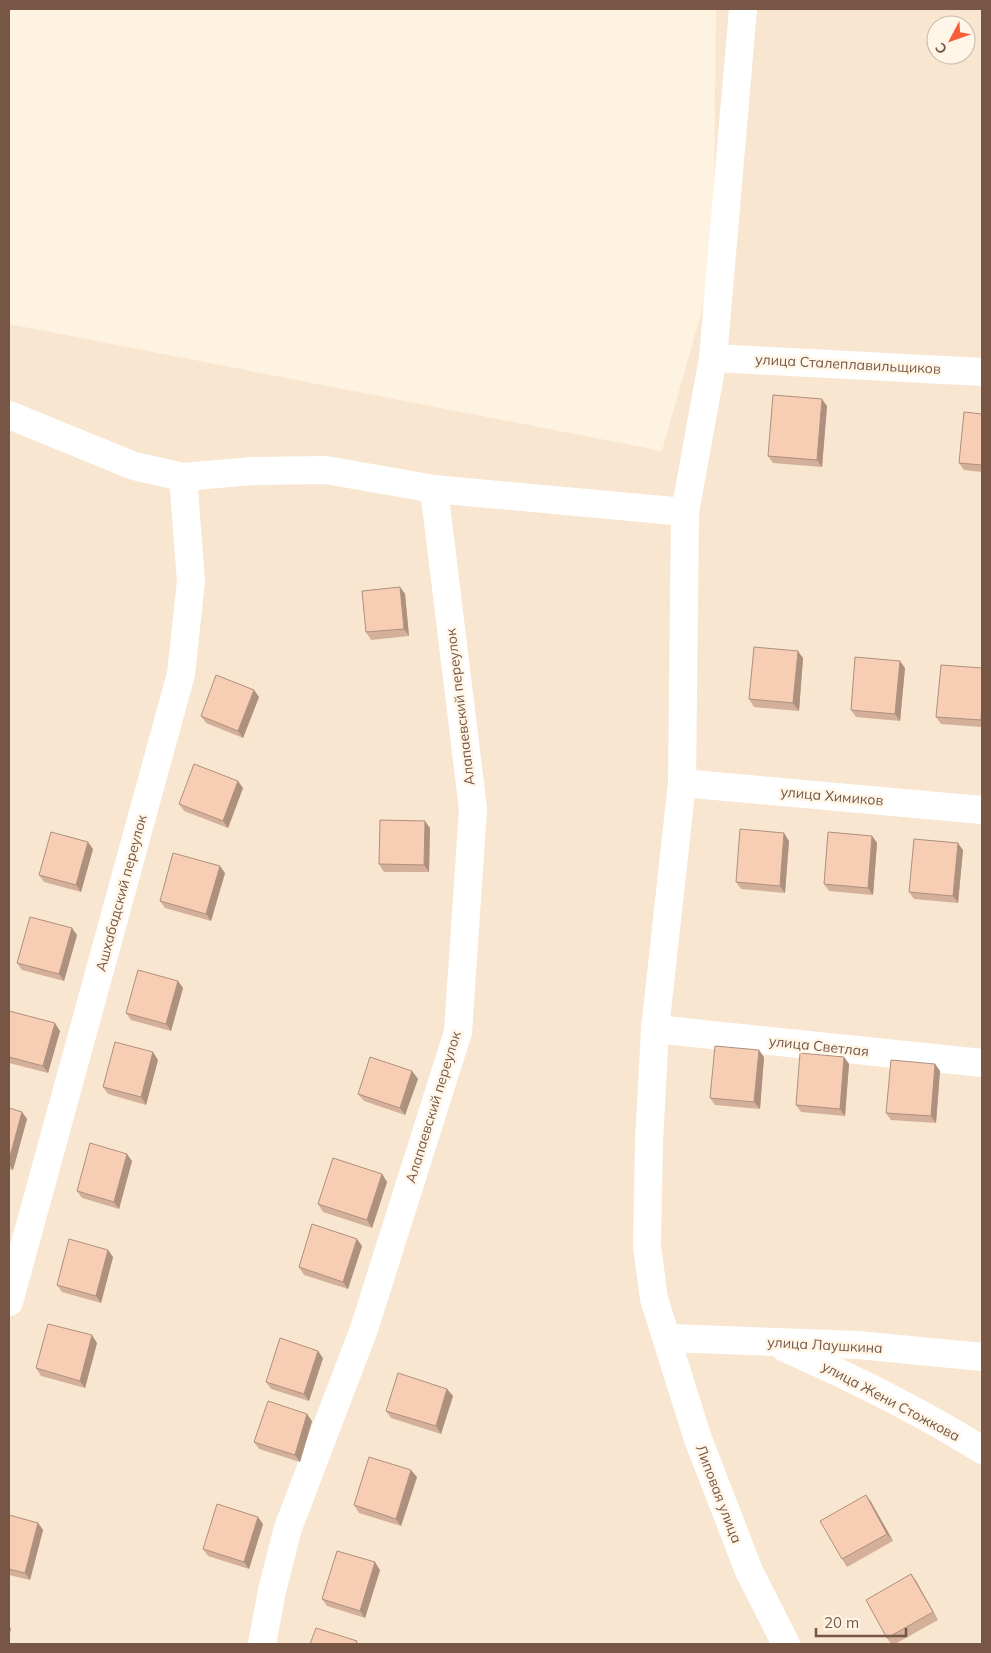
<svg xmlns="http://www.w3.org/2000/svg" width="991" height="1653" viewBox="0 0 991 1653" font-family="Mulish,sans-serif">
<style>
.residential{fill:#f9e6d0;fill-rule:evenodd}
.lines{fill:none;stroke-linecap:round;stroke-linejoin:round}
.minor{stroke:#fff;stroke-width:28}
.wall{fill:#d4b09b}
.shaded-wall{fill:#ad907e}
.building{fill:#f7cdb4;stroke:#ad907e}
.labels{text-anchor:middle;stroke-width:5;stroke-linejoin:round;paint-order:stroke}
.street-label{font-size:14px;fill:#775645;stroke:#fff6e8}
</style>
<rect width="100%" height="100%" fill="#fef2e0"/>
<path class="residential" d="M 716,9 L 982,9 L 982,1644 L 9,1644 L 9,324 L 662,451 L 713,271 ZM 936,25 L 966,25 L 966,55 L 936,55 Z"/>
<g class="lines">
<g class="minor">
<path d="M 743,9 L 713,358 L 685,512 L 682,783 L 655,1029 L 649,1142 L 647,1246 L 654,1299 L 698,1439 L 749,1571 L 786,1644"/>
<path d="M 713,358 L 982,372"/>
<path d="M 9,415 L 134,466 L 183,477 L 253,471 L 326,470 L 434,489 L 685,512"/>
<path d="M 682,783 L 982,810"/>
<path d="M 655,1029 L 982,1063"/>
<path d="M 9,1302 L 181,674 L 191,581 L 183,477"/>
<path d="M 668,1338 L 858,1345 L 982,1357"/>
<path d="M 785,1348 C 853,1378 920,1411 982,1450"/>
<path d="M 262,1644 L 272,1591 L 288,1528 L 364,1329 L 458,1032 L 473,809 L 434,489"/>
</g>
</g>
<g class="wall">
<path d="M 827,406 L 822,467 L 773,463 L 768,456 Z"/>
<path d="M 982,414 L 982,472 L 964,470 L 959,463 Z"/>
<path d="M 400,587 L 405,594 L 409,636 L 371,640 L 366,632 Z"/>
<path d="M 803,658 L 799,711 L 754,707 L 749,699 Z"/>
<path d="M 905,668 L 900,721 L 856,717 L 851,710 Z"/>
<path d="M 982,668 L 982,727 L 941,724 L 936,717 Z"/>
<path d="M 259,697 L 243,738 L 206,723 L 201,716 Z"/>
<path d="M 243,788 L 228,828 L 184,811 L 179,804 Z"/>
<path d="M 430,828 L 429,872 L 384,872 L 379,864 Z"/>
<path d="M 872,836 L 877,843 L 873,895 L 829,891 L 824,884 Z"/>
<path d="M 789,841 L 785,893 L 741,889 L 736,882 Z"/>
<path d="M 93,849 L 81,892 L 44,882 L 39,875 Z"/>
<path d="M 963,850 L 958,903 L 914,899 L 909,892 Z"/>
<path d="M 225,873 L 211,921 L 165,908 L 160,901 Z"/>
<path d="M 77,935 L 64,981 L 22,970 L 17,963 Z"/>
<path d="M 178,981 L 183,988 L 171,1031 L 131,1020 L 126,1013 Z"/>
<path d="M 9,1011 L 60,1031 L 48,1073 L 9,1063 Z"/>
<path d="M 764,1057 L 760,1109 L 715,1105 L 710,1098 Z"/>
<path d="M 844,1057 L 849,1064 L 845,1116 L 801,1112 L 796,1105 Z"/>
<path d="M 158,1060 L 146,1105 L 108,1094 L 103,1087 Z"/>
<path d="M 935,1064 L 940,1071 L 936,1123 L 891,1120 L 886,1113 Z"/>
<path d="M 412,1071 L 418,1079 L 405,1115 L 364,1101 L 358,1094 Z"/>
<path d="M 9,1108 L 22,1112 L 27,1119 L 13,1170 L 9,1169 Z"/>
<path d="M 132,1161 L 119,1209 L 82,1198 L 77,1191 Z"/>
<path d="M 382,1174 L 387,1182 L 372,1228 L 323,1212 L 318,1204 Z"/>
<path d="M 362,1246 L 348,1289 L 304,1275 L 299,1267 Z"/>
<path d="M 108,1250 L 113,1257 L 101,1303 L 62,1292 L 57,1285 Z"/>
<path d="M 97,1343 L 85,1388 L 41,1376 L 36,1368 Z"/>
<path d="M 323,1358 L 309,1401 L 271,1389 L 266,1382 Z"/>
<path d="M 447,1389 L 453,1396 L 441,1434 L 391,1418 L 386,1411 Z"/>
<path d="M 312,1421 L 300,1462 L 259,1449 L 254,1442 Z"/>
<path d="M 417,1477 L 401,1526 L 359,1513 L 354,1505 Z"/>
<path d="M 866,1495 L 871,1502 L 893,1541 L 847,1567 L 842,1559 Z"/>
<path d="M 9,1515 L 38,1523 L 43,1530 L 30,1580 L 9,1575 Z"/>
<path d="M 263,1524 L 249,1569 L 208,1556 L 203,1549 Z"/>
<path d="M 380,1570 L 365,1618 L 327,1606 L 322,1599 Z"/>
<path d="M 911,1574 L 916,1581 L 938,1620 L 895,1644 L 891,1644 L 887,1638 Z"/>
</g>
<g class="shaded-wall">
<path d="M 822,399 L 827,406 L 822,467 L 817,460 Z"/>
<path d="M 400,587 L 405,594 L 409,636 L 404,629 Z"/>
<path d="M 798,651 L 803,658 L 799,711 L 793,703 Z"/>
<path d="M 900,661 L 905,668 L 900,721 L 895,714 Z"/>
<path d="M 254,690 L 259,697 L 243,738 L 238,731 Z"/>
<path d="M 982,702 L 982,723 L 981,720 Z"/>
<path d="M 238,781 L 243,788 L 228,828 L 223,821 Z"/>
<path d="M 425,821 L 430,828 L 429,872 L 424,865 Z"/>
<path d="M 784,833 L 789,841 L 785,893 L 780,886 Z"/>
<path d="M 872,836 L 877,843 L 873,895 L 868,888 Z"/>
<path d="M 88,842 L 93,849 L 81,892 L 76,885 Z"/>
<path d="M 958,843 L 963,850 L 958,903 L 953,896 Z"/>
<path d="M 220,866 L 225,873 L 211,921 L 206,914 Z"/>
<path d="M 72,928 L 77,935 L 64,981 L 59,974 Z"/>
<path d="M 178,981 L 183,988 L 171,1031 L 166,1024 Z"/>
<path d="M 55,1023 L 60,1031 L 48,1073 L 43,1066 Z"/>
<path d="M 759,1050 L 764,1057 L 760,1109 L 754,1102 Z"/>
<path d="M 153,1052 L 158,1060 L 146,1105 L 141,1097 Z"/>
<path d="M 844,1057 L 849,1064 L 845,1116 L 840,1109 Z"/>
<path d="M 935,1064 L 940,1071 L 936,1123 L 931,1116 Z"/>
<path d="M 412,1071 L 418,1079 L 405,1115 L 400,1108 Z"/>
<path d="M 22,1112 L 27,1119 L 13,1170 L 9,1164 L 9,1160 Z"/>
<path d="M 127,1154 L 132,1161 L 119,1209 L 114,1202 Z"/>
<path d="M 382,1174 L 387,1182 L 372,1228 L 367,1220 Z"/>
<path d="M 357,1239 L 362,1246 L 348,1289 L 343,1282 Z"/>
<path d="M 108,1250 L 113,1257 L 101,1303 L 96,1296 Z"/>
<path d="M 92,1335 L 97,1343 L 85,1388 L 80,1381 Z"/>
<path d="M 318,1351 L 323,1358 L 309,1401 L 304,1394 Z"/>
<path d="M 447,1389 L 453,1396 L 441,1434 L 436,1426 Z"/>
<path d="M 307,1414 L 312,1421 L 300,1462 L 295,1455 Z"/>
<path d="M 411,1470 L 417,1477 L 401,1526 L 396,1519 Z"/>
<path d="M 866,1495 L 871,1502 L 893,1541 L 887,1534 Z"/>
<path d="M 258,1517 L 263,1524 L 249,1569 L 244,1562 Z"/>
<path d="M 38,1523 L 43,1530 L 30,1580 L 25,1573 Z"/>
<path d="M 375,1562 L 380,1570 L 365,1618 L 360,1611 Z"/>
<path d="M 911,1574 L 916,1581 L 938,1620 L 933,1612 Z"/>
<path d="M 9,1625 L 11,1629 L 9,1637 Z"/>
</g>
<g class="building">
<path d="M 773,395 L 822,399 L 817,460 L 768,456 Z"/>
<path d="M 964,412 L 982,414 L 982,465 L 959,463 Z"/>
<path d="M 400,587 L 404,629 L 366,632 L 362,591 Z"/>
<path d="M 754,647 L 798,651 L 793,703 L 749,699 Z"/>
<path d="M 855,657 L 900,661 L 895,714 L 851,710 Z"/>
<path d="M 941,665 L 982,668 L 982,702 L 981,720 L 936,717 Z"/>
<path d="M 216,675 L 254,690 L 238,731 L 201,716 Z"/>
<path d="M 194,764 L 238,781 L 223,821 L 179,804 Z"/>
<path d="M 380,820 L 425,821 L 424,865 L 379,864 Z"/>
<path d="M 740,829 L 784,833 L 780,886 L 736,882 Z"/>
<path d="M 51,832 L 88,842 L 76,885 L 39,875 Z"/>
<path d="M 828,832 L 872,836 L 868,888 L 824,884 Z"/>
<path d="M 914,839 L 958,843 L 953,896 L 909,892 Z"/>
<path d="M 173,853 L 220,866 L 206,914 L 160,901 Z"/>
<path d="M 30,917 L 72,928 L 59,974 L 17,963 Z"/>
<path d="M 138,970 L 178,981 L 166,1024 L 126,1013 Z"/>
<path d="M 9,1011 L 55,1023 L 43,1066 L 9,1057 Z"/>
<path d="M 115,1042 L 153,1052 L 141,1097 L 103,1087 Z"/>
<path d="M 715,1046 L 759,1050 L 754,1102 L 710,1098 Z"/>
<path d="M 800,1053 L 844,1057 L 840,1109 L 796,1105 Z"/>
<path d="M 370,1057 L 412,1071 L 400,1108 L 358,1094 Z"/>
<path d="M 891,1060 L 935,1064 L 931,1116 L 886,1113 Z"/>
<path d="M 9,1108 L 22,1112 L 9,1160 Z"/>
<path d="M 90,1143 L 127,1154 L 114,1202 L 77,1191 Z"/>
<path d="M 333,1158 L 382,1174 L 367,1220 L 318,1204 Z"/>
<path d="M 312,1224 L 357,1239 L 343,1282 L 299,1267 Z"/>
<path d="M 69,1239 L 108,1250 L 96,1296 L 57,1285 Z"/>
<path d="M 48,1324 L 92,1335 L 80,1381 L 36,1368 Z"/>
<path d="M 280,1338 L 318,1351 L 304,1394 L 266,1382 Z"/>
<path d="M 398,1373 L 447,1389 L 436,1426 L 386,1411 Z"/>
<path d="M 268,1401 L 307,1414 L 295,1455 L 254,1442 Z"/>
<path d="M 369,1457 L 411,1470 L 396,1519 L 354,1505 Z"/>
<path d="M 866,1495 L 887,1534 L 842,1559 L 820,1521 Z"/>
<path d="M 217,1504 L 258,1517 L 244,1562 L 203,1549 Z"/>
<path d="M 9,1515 L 38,1523 L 25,1573 L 9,1569 Z"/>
<path d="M 337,1551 L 375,1562 L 360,1611 L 322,1599 Z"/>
<path d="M 911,1574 L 933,1612 L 887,1638 L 866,1600 Z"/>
<path d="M 316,1628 L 357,1641 L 356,1644 L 310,1644 Z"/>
</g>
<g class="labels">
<g class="street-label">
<text transform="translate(848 364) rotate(3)" y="5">улица Сталеплавильщиков</text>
<text transform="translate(460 707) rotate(-97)" y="5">Алапаевский переулок</text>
<text transform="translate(832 796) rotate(5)" y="5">улица Химиков</text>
<text transform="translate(121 893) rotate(-75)" y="5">Ашхабадский переулок</text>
<text transform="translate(819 1046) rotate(6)" y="5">улица Светлая</text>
<text transform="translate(433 1107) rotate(-73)" y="5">Алапаевский переулок</text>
<text transform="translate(825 1345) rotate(3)" y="5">улица Лаушкина</text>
<text transform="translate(891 1401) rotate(28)" y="5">улица Жени Стожкова</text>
<text transform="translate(719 1494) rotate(69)" y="5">Липовая улица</text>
</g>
</g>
<rect width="991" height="1653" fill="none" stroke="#775645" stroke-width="20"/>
<g transform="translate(951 40) rotate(229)"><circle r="24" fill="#fff6e8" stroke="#c9b6a7"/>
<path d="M0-4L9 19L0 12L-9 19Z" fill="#f55e38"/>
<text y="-8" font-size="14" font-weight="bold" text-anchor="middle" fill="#775645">С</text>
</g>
<path d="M816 1628v8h90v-8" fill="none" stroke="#775645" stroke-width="2.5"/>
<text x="824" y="1628" font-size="15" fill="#775645" stroke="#fff6e8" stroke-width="4" paint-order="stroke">20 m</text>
</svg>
